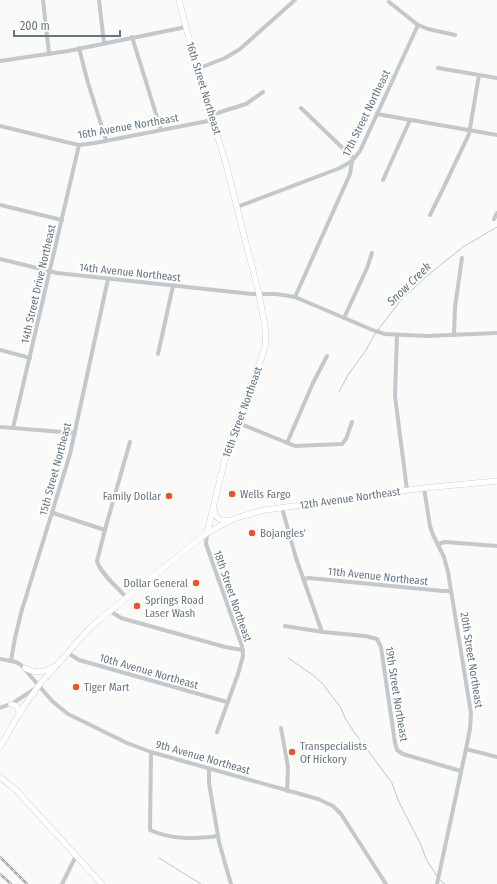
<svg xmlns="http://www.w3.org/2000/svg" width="497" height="884" viewBox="0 0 497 884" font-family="'Fira Sans Condensed',sans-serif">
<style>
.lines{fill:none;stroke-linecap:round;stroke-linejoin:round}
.stream{stroke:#bbc7cb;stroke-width:1}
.secondary-casing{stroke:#b3babf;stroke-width:6}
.minor{stroke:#c3c8cc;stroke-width:4}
.secondary{stroke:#fff;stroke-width:5.5}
.rail-casing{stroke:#a2aab0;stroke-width:2.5}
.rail{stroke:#fff;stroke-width:1;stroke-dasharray:3;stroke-linecap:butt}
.poi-dot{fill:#e4572e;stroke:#fff;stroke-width:1.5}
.labels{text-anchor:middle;stroke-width:4;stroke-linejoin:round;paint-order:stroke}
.street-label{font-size:11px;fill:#657683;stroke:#fff}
.poi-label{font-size:11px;fill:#657683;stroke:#fff;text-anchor:start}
.water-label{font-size:12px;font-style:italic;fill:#60757c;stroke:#fff}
</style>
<rect width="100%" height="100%" fill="#fafaf8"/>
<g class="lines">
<g class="stream">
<path d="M 377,331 L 401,300 L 428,275 L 463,247 L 497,227"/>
<path d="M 339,392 L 348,375 L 366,350 L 375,334"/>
<path d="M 288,658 L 313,675 L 322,683 L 341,708 L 345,718 L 354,732 L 392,783 L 399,802 L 420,843 L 427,861 L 437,876"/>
<path d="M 159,858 L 201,884"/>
<path d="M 440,880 L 445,884"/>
</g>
<g class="secondary-casing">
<g id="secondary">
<path d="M 179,0 L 197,69 L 226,164 L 259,294 L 266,332 L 265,347 L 261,359 L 229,442 L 207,533"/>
<path d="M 214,510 C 216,519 220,521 229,520"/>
<path d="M 25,668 C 35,673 43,673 53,667"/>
<path d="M 11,704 L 16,706 L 20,713"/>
<path d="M 0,747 L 20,712 L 39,685 L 88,630 L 100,619 L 207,533 L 227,522 L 239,517 L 265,510 L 424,488 L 497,481"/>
<path d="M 0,777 L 17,791 L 102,884"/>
</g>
</g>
<g class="minor">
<path d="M 43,0 L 49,54"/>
<path d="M 99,0 L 104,43"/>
<path d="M 389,2 L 418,25 L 428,29 L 455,35"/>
<path d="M 132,37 L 161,130"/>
<path d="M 79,48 L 88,83 L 106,140"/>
<path d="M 0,61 L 68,51 L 186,27"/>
<path d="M 438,68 L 497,78"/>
<path d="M 197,69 L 225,58 L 240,49 L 295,0"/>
<path d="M 377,114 L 497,135"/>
<path d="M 211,115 L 246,104 L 263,92"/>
<path d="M 0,126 L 70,143 L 79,145 L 95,143 L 213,120"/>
<path d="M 383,180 L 410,120"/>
<path d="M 0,205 L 62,220"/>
<path d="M 237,207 L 340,168 L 352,161 L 353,158 L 301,108"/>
<path d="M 430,215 L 442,191 L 469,134 L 479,75"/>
<path d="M 494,219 L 497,213"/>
<path d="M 0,259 L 57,273 L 252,294 L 276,294 L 295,297 L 375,331 L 385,334 L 426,336 L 497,333"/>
<path d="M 295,297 L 350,174 L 352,161 L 360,151 L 418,25"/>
<path d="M 344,318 L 367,268 L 372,253"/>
<path d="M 397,335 L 395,396 L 407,490"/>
<path d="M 454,335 L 455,307 L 462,258"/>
<path d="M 0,350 L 30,358"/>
<path d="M 158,354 L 173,286"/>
<path d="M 236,422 L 295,446 L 342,444 L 346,439 L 352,422"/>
<path d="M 0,427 L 75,433"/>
<path d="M 13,428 L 79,145"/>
<path d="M 287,443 L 313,383 L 327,356"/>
<path d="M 424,488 L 430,526 L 433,535 L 444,557 L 448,572 L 471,713 L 470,729 L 466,749 L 437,884"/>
<path d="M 282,508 L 296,558 L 322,632"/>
<path d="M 53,513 L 105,530"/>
<path d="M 207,533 L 206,544 L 242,646 L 243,656 L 238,674 L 217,732"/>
<path d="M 438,544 L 445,542 L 497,546"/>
<path d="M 303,579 L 309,578 L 443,591 L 451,591"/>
<path d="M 127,598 C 119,589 100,573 97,561 L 106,526 L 130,442"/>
<path d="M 110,611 L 121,618 L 225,647 L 243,650"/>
<path d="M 285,626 L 323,632 L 365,636 L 377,639 L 381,647 L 395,743 L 397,750 L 403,754 L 461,771"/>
<path d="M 68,653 L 79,660 L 227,702"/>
<path d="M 0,659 L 16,662 L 21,665 L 52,701 L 68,714 L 127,743 L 151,752 L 318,799 L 333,806 L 341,814 L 386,884"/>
<path d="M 11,661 L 15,638 L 21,613 L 70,454 L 108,279"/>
<path d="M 0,708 L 13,703 L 36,688"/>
<path d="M 281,728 L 288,767 L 287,791"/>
<path d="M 466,749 L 497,757"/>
<path d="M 151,752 L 150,830 C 172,840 194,839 218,836"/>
<path d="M 209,768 L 209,783 L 219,842 L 231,884"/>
<path d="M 62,884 L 76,856"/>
</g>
<use href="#secondary" class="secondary"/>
<g class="rail-casing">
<g id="rail">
<path d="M 0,857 L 27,884"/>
<path d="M 0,874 L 11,884"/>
</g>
</g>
<use href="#rail" class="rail"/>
</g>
<g class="poi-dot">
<circle cx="232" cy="494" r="4"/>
<circle cx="169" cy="496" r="4"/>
<circle cx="252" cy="533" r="4"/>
<circle cx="196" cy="583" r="4"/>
<circle cx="137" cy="606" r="4"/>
<circle cx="76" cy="687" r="4"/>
<circle cx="292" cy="752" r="4"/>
</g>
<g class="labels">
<g class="street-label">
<text transform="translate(204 88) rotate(73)" y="4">16th Street Northeast</text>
<text transform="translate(366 113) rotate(-64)" y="4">17th Street Northeast</text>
<text transform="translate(128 126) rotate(-10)" y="4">16th Avenue Northeast</text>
<text transform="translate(130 272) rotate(6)" y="4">14th Avenue Northeast</text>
<text transform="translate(38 284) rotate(-77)" y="4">14th Street Drive Northeast</text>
<text transform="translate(242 412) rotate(-70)" y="4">16th Street Northeast</text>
<text transform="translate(55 469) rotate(-75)" y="4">15th Street Northeast</text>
<text transform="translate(350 498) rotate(-8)" y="4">12th Avenue Northeast</text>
<text transform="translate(378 576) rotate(6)" y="4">11th Avenue Northeast</text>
<text transform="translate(233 596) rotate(71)" y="4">18th Street Northeast</text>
<text transform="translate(472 660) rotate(81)" y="4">20th Street Northeast</text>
<text transform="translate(149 671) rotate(16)" y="4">10th Avenue Northeast</text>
<text transform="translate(397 694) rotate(81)" y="4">19th Street Northeast</text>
<text transform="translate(203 757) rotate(16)" y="4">9th Avenue Northeast</text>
</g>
<g class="poi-label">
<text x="240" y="498">Wells Fargo</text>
<text x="161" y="500" text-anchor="end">Family Dollar</text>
<text x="260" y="537">Bojangles'</text>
<text x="188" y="587" text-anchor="end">Dollar General</text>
<text x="145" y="604">Springs Road<tspan x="145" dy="13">Laser Wash</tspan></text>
<text x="84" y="691">Tiger Mart</text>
<text x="300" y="750">Transpecialists<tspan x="300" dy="13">Of Hickory</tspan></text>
</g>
<g class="water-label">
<text transform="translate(409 284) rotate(-44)" y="4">Snow Creek</text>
</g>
</g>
<path d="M14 30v6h106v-6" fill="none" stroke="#657683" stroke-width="2"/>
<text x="20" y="30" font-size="12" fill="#657683" stroke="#ffffff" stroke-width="3" paint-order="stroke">200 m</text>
</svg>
